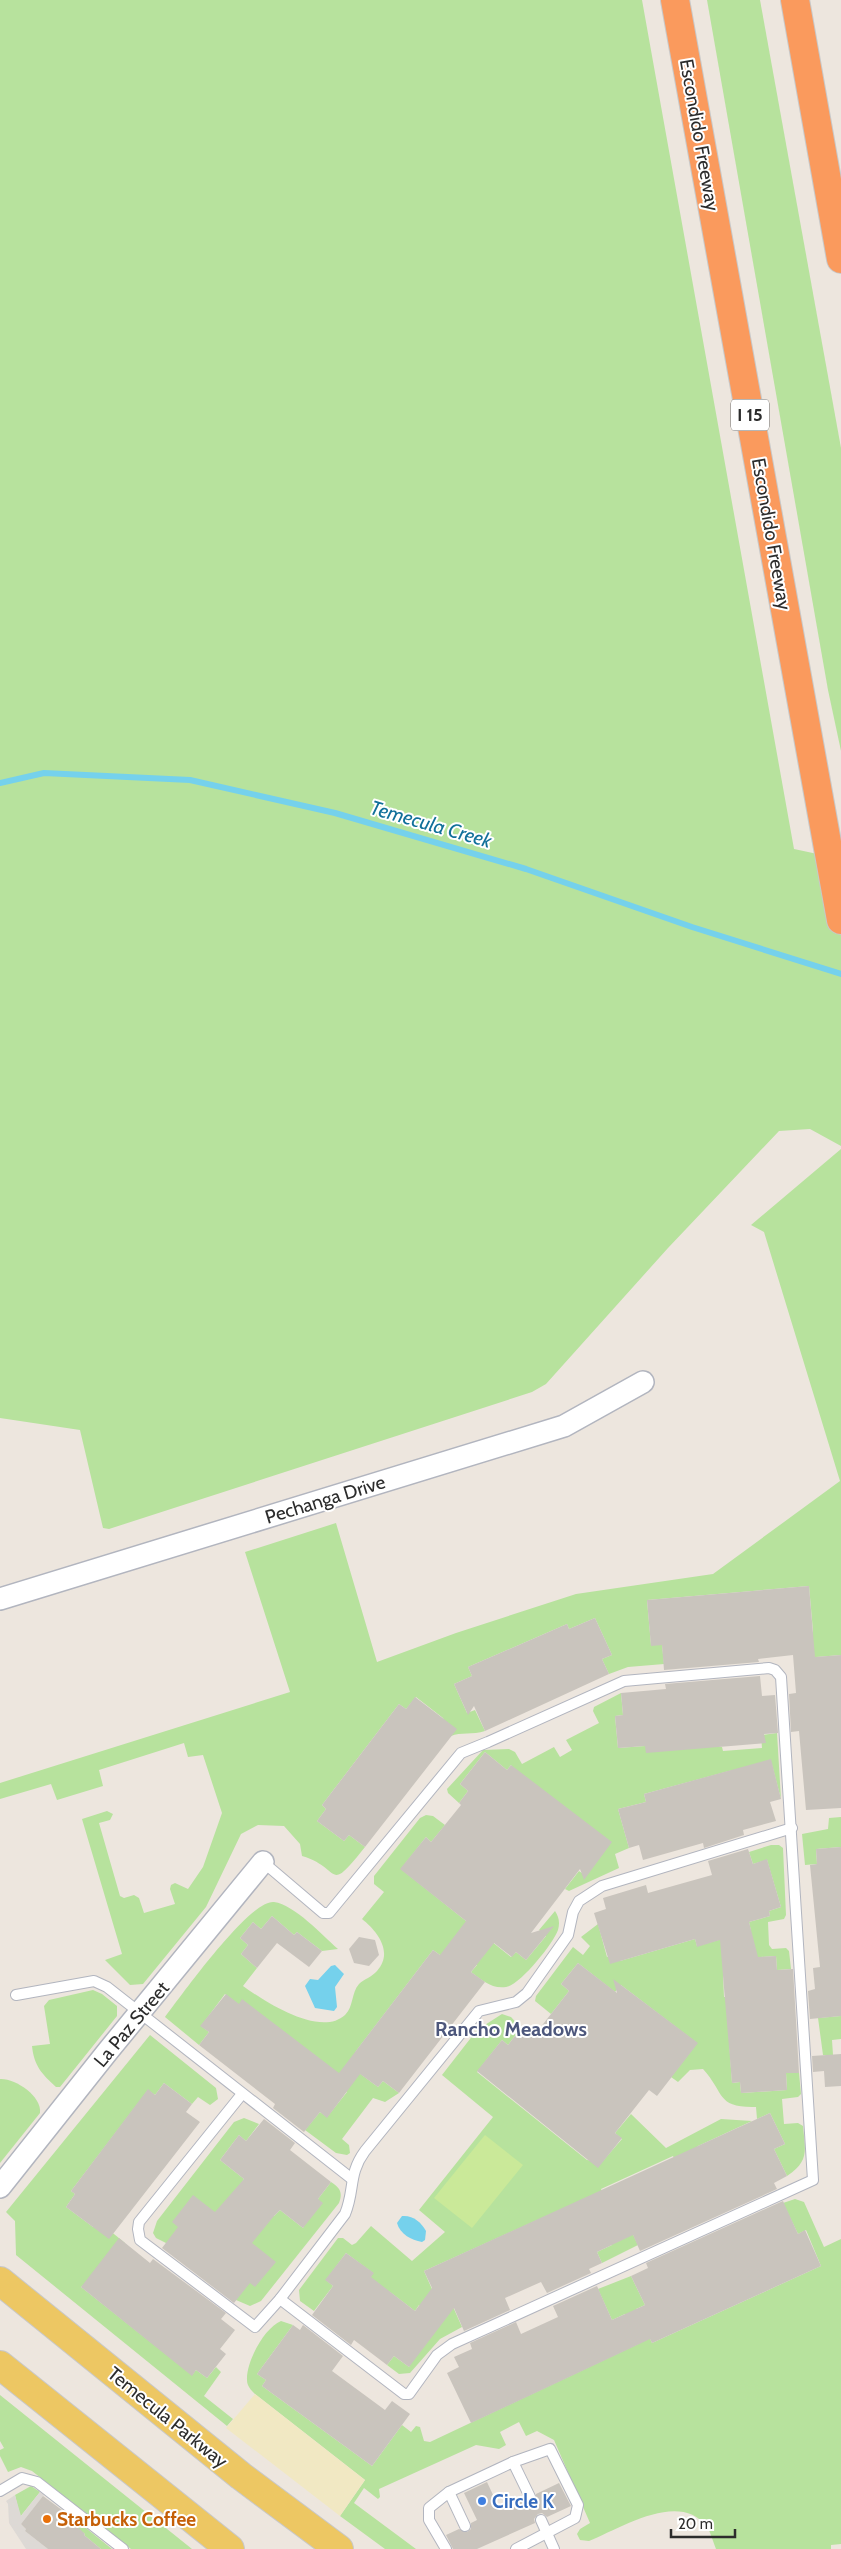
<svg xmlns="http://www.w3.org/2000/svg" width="841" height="2549" viewBox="0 0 841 2549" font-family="Cabin,sans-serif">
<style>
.green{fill:#b7e29d}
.sand{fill:#f1e8c3}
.pitch{fill:#cae999}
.plaza{fill:#ddd9d5}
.water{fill:#75d1ec}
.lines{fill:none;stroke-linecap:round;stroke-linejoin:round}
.stream{stroke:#75d1ec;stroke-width:6}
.building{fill:#c9c4bd}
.service-casing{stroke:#b2b5bf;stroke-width:12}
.minor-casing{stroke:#b2b5bf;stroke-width:24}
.primary-casing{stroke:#c8c8c8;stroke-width:30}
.motorway-casing{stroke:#c8c8c8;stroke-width:30}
.service{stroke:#fff;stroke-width:10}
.minor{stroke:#fff;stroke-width:21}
.primary{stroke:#edc763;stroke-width:28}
.motorway{stroke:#fa9a5d;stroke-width:28}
.shop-dot{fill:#3f7fe0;stroke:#fff;stroke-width:2}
.food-dot{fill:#e8710a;stroke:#fff;stroke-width:2}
.labels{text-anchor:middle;stroke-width:4;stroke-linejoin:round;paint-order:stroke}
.shield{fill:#fff;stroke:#6b6b6b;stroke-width:1}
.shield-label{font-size:18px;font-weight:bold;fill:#2c2c2c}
.street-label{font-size:19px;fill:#2c2c2c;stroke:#fff}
.shop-label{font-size:19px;font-weight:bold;fill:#366cbe;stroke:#fff;text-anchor:start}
.food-label{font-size:19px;font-weight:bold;fill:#c56008;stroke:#fff;text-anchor:start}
.water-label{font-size:20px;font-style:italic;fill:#11709a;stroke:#fff}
.neighbourhood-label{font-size:20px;font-weight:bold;fill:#4d577c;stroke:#fff}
</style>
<rect width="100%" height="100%" fill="#ede6de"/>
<g class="green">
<path d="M 0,0 L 642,0 L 794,849 L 841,859 L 841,1146 L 810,1129 L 779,1131 L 668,1248 L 546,1384 L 532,1392 L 109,1529 L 103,1528 L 80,1430 L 0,1418 Z"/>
<path d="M 707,0 L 760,0 L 841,448 L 841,751 L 828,690 Z"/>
<path d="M 841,1149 L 841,1655 L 816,1657 L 806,1664 L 813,1631 L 809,1586 L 647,1600 L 651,1645 L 662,1645 L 664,1664 L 628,1667 L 609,1674 L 602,1659 L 612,1655 L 595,1618 L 569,1629 L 567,1624 L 468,1667 L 472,1676 L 454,1684 L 467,1713 L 475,1710 L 485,1731 C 473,1735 460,1732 451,1736 L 443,1718 L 416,1697 L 406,1709 L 399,1704 L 322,1805 L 326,1809 L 317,1821 L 344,1841 L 349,1835 L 365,1847 C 326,1896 343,1868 302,1856 L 300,1844 L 284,1826 L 258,1825 L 241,1834 L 206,1907 L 143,1984 L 130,1985 L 105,1960 L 122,1954 L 82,1819 L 107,1811 L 113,1814 L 110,1820 L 99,1823 L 120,1896 L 124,1898 L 134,1895 L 139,1898 L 144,1913 L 175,1904 L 170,1889 L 171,1885 L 175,1883 L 188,1889 L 203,1867 L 222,1813 L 203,1755 L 188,1757 L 184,1743 L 99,1770 L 103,1786 L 57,1800 L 51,1784 L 0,1799 L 0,1783 L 290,1692 L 245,1552 L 336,1523 L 377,1662 L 456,1633 L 576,1594 L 713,1574 L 840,1481 L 764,1232 L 751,1225 Z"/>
<path d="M 621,1693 L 623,1715 L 615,1716 L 618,1748 L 645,1746 L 722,1747 L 723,1751 L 762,1748 L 761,1735 L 777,1733 L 781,1799 L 772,1765 L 729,1771 L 644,1794 L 646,1802 L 618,1809 L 629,1848 L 615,1854 L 619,1868 L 569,1891 L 565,1889 L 579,1871 L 586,1876 L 511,1765 L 507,1770 L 485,1752 L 460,1784 L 468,1791 L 459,1803 L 448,1793 L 447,1789 L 483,1750 L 509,1749 L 515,1752 L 522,1764 L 554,1747 L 560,1757 L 572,1750 L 566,1740 L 599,1723 L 593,1711 L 594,1707 Z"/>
<path d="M 426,1815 L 433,1816 L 445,1825 L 431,1842 L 426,1837 L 401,1869 L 511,1957 L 516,1952 L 526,1960 L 546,1936 L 539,1930 L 555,1911 C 559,1917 560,1923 558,1930 C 553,1944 520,1985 506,1987 C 491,1989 482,1980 471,1972 L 477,1965 L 440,1955 L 433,1950 L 356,2051 L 351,2067 L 378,2087 L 383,2081 L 399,2093 L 385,2102 L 373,2098 L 342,2139 L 349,2145 L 350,2153 L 347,2155 L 336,2153 L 305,2130 L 320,2112 L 327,2117 L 347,2092 L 225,1994 L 201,2026 L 209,2032 L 199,2045 L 165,2017 C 181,1996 250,1899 274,1902 C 295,1905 322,1935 338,1949 L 322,1951 L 297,1932 L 294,1935 L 272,1916 L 261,1929 L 253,1922 L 240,1938 L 248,1945 L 241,1954 L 257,1968 L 243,1986 C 264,2001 320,2038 345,2015 C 354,2006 351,1993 359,1984 C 364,1979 372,1977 377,1971 C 394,1952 377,1931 362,1919 L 384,1892 L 374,1884 L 374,1876 L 420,1818 Z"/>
<path d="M 841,1817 L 841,1847 L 816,1849 L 817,1864 L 805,1865 L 802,1834 L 828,1829 L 829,1818 Z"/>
<path d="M 771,1845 L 779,1845 L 783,1848 L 786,1915 L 784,1919 L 768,1922 L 769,1945 L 772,1949 L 786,1948 L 789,1951 L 791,1969 L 777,1970 L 776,1956 L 729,1959 L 723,1974 L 724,1997 L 734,1997 L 727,2011 L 732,2083 L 740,2082 L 741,2093 L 787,2090 L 786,2073 L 799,2073 L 801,2094 L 798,2097 L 782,2099 L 784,2124 L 798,2123 L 803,2126 C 805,2150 810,2161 787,2176 L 774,2149 L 785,2144 L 770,2113 L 757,2119 L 756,2107 C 716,2108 725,2093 703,2069 L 690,2070 L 678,2082 L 671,2077 L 697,2043 L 621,1985 L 615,1992 L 578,1963 L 561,1984 L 569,1991 L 551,2014 L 535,2001 L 536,1996 L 573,1947 L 583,1955 L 590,1946 L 581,1937 L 598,1924 L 607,1957 L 617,1954 L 620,1961 L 695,1939 L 697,1946 L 751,1931 L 749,1922 L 770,1916 L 769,1911 L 781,1907 L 767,1860 L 753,1864 L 749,1852 Z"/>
<path d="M 93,1990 L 102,1994 L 117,2006 L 117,2016 L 60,2087 L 56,2087 C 42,2074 34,2066 32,2046 L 50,2044 L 44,2006 L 49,2000 Z"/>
<path d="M 502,2014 L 511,2017 L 521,2028 L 508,2045 L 502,2040 L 477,2072 L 587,2160 L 602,2162 L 622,2139 L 615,2133 L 631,2114 L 666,2148 L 721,2119 L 752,2121 L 698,2146 L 677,2165 L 673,2156 L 601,2189 L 616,2222 L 625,2218 L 638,2245 L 602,2263 L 597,2252 L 612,2245 L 573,2204 L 424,2271 L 439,2305 L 450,2300 L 462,2327 L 440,2339 L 410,2373 L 399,2374 L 387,2365 L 394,2356 L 409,2367 L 432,2314 L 419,2305 L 415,2311 L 390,2292 L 365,2285 L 373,2273 L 346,2253 L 326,2280 L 333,2286 L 314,2311 L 300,2301 L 299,2290 L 338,2238 L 343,2238 L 352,2245 L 356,2243 L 371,2226 L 412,2261 L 445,2232 L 419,2210 L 493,2117 L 442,2075 L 477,2030 Z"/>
<path d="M 841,2016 L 841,2039 L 832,2040 L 833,2055 L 823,2055 L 818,2018 Z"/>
<path d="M 150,2035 L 216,2088 L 218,2099 L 210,2105 L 198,2097 L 192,2104 L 164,2083 L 155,2095 L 148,2090 L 71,2191 L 75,2194 L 66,2207 L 93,2227 L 98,2221 L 125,2243 L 112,2260 L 81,2287 L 192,2375 L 196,2370 L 207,2378 L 216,2367 L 221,2372 L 204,2396 L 233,2419 L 227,2426 L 16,2255 L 15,2221 L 6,2212 Z"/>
<path d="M 0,2079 C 15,2078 42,2096 40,2113 L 0,2163 Z"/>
<path d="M 244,2118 L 259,2124 L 246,2141 L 239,2135 L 220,2160 L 244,2179 L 238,2188 L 274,2216 L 280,2210 L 303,2228 L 318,2199 L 331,2182 C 340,2188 343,2192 339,2203 L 261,2301 L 250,2306 L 236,2300 L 166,2243 L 156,2238 L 153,2233 L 157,2221 L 234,2122 Z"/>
<path d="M 795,2199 L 804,2202 L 824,2247 L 841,2239 L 841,2544 L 831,2545 L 831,2549 L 716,2549 C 713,2542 711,2533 707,2527 C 680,2490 621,2528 589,2541 L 580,2540 L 577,2534 L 580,2529 L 590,2523 L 554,2440 L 537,2431 L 526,2436 L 519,2422 L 500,2432 L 506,2445 L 499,2449 L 476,2445 L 379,2489 L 380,2497 L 378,2499 L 364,2488 L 354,2503 L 416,2549 L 385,2549 L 340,2516 L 365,2480 L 255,2394 C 251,2390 247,2386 247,2380 C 246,2362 264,2328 281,2321 L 293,2325 L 257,2374 L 266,2380 L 262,2386 L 372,2466 L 402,2425 L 411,2432 L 416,2426 L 420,2427 L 424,2441 L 430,2442 L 638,2344 L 625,2314 L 612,2320 L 598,2289 L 631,2276 L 645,2305 L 636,2309 L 652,2343 L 821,2266 L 806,2230 L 798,2234 L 783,2203 Z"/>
<path d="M 0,2395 L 192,2549 L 131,2549 L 32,2471 L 21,2467 L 8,2472 L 0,2456 L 0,2450 L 4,2448 L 0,2441 Z"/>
<path d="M 31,2486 L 40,2492 L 20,2517 L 15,2495 Z"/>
<path d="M 66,2512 L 112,2549 L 101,2549 L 84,2535 L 85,2534 L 77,2528 L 79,2526 L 64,2515 Z"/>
</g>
<path class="sand" d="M 255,2394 L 365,2480 L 340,2516 L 226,2428 Z"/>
<path class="pitch" d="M 485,2135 L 523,2165 L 472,2228 L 434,2198 Z"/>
<path class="plaza" d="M 40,2492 L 44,2495 L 21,2524 L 26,2529 L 25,2531 L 48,2549 L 26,2549 L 9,2523 L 8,2504 L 6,2501 L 15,2495 L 21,2516 Z"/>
<g class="water">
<path d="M 335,1965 L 344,1974 L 335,1987 L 337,2007 L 334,2011 L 315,2008 L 305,1986 L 310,1979 L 318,1980 L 331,1966 Z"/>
<path d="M 402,2216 C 413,2215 421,2222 426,2231 L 425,2240 L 422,2242 C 411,2240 400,2234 397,2223 Z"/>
</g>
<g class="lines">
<path class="stream" d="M 0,783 L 44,773 L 190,780 L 335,813 L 526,869 L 692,927 L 841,974"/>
</g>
<g class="building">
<path d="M 809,1586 L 815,1657 L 841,1655 L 841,1808 L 806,1810 L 799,1731 L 791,1732 L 789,1694 L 796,1693 L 793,1655 L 758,1659 L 759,1662 L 664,1670 L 662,1645 L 651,1646 L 647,1600 Z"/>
<path d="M 595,1618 L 612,1655 L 602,1659 L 609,1674 L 485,1731 L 474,1706 L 468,1715 L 454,1684 L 472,1676 L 468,1667 L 567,1624 L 569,1629 Z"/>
<path d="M 760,1676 L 762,1696 L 775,1695 L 778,1733 L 764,1734 L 766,1743 L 646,1753 L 645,1746 L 618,1748 L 615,1716 L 623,1715 L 621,1693 L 666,1689 L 665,1684 Z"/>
<path d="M 415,1697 L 457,1729 L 365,1847 L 349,1835 L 344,1841 L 317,1821 L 326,1809 L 322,1805 L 399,1704 L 406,1709 Z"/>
<path d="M 485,1752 L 507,1770 L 511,1765 L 612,1842 L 584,1880 L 580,1869 L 531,1933 L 554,1926 L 526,1960 L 516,1952 L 512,1957 L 494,1943 L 471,1972 L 485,1982 L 399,2093 L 383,2081 L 378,2087 L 360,2074 L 327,2118 L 320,2112 L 304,2132 L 273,2108 L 275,2104 L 199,2045 L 209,2032 L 200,2026 L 226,1994 L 239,2004 L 242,1999 L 339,2073 L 433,1950 L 440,1955 L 466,1921 L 400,1869 L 426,1837 L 431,1842 L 461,1805 L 459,1803 L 468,1791 L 460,1784 Z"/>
<path d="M 771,1759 L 781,1799 L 770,1802 L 776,1821 L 743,1830 L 744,1835 L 704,1848 L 703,1843 L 643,1860 L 639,1845 L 629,1848 L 618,1809 L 646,1802 L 644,1794 Z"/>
<path d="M 841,1847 L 841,2016 L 810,2019 L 808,1991 L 815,1989 L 813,1968 L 820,1967 L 810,1865 L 817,1864 L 816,1849 Z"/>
<path d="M 748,1849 L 753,1864 L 767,1859 L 781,1907 L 769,1911 L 770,1916 L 749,1922 L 758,1957 L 776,1956 L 777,1970 L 793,1969 L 799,2073 L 786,2073 L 787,2090 L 741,2093 L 740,2082 L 732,2083 L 720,1940 L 697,1947 L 695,1939 L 610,1964 L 594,1913 L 606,1909 L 603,1898 L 646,1885 L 648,1893 L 712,1875 L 708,1861 Z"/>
<path d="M 272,1916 L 294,1935 L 297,1932 L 322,1951 L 309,1967 L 277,1943 L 257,1968 L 241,1954 L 248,1945 L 240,1938 L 253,1922 L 261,1929 Z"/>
<path d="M 359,1937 L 375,1940 L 379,1955 L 369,1966 L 354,1963 L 349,1949 Z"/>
<path d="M 578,1963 L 617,1993 L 613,1979 L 698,2043 L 657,2096 L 649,2090 L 615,2133 L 622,2138 L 598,2168 L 477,2071 L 502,2040 L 508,2045 L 521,2028 L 533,2037 L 569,1991 L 561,1984 Z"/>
<path d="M 841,2054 L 841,2086 L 825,2087 L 824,2071 L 813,2072 L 812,2056 Z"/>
<path d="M 164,2083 L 192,2104 L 186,2112 L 200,2122 L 109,2239 L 66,2207 L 75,2194 L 71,2191 L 148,2089 L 155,2095 Z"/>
<path d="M 770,2113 L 785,2144 L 774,2149 L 787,2176 L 774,2183 L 777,2189 L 640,2251 L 633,2235 L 597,2252 L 602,2263 L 589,2269 L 591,2273 L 547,2293 L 541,2282 L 505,2298 L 510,2310 L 464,2331 L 454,2308 L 409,2367 L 394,2356 L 387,2365 L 354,2340 L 351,2345 L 312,2315 L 333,2286 L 325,2280 L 346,2253 L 374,2273 L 371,2277 L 415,2311 L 432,2288 L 424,2271 Z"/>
<path d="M 264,2119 L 295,2143 L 290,2150 L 331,2182 L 318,2199 L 323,2203 L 303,2228 L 280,2210 L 274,2216 L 252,2243 L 276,2262 L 255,2287 L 250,2283 L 234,2303 L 162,2248 L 178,2227 L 172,2222 L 193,2195 L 215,2212 L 244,2179 L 220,2160 L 239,2135 L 246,2141 Z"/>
<path d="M 783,2201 L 798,2234 L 805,2230 L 821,2266 L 652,2343 L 650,2339 L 471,2423 L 447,2373 L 459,2367 L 454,2357 L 472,2349 L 470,2343 L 516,2322 L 521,2334 L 558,2317 L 553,2306 L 597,2286 L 612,2320 L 645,2305 L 631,2276 L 648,2268 L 646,2263 Z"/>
<path d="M 119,2238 L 150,2263 L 153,2259 L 226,2313 L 221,2319 L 235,2330 L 220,2349 L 226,2354 L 207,2378 L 196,2370 L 192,2376 L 81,2287 Z"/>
<path d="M 293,2325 L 300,2330 L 303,2325 L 343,2356 L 332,2371 L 385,2410 L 392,2401 L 410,2414 L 372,2466 L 262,2386 L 266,2380 L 257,2374 Z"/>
<path d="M 487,2482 L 500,2510 L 524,2499 L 527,2503 L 533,2503 L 536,2500 L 536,2494 L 559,2483 L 571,2506 L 547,2517 L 542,2513 L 538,2514 L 534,2519 L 535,2523 L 477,2549 L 453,2549 L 446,2535 L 459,2529 L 467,2532 L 471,2529 L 471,2523 L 477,2520 L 464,2493 Z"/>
<path d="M 43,2496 L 66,2513 L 65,2515 L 85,2534 L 84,2535 L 101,2549 L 48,2549 L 25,2531 L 26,2529 L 21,2524 Z"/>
</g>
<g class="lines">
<g class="service-casing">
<g id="service">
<path d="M 263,1862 L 323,1913 L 329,1913 L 461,1753 L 488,1742 L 624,1681 L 769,1668 L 775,1670 L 781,1677 L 813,2180 L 452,2344 L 437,2355 L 409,2394 L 404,2394 L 280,2299"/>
<path d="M 16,1995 L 94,1981 L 107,1987 L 352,2179"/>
<path d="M 242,2094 L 139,2222 L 138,2229 L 140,2240 L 255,2327 L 280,2299 L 345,2214 C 355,2190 348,2174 365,2151 L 479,2011 L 516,2002 L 527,1993 L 568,1935 L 573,1912 L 579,1901 L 602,1886 L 792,1828"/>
<path d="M 513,2462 L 550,2449 L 578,2505 L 575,2518 L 516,2549"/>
<path d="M 0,2491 L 22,2478 L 37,2482 L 123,2549"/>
<path d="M 449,2492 L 465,2526"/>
<path d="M 541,2520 L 554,2549"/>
<path d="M 446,2549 L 429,2520 L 429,2508 L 449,2492 L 513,2462 L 530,2497"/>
</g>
</g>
<g class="minor-casing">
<g id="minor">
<path d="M 0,1599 L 564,1426 L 643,1382"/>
<path d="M 0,2187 L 108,2051 L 263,1862"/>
</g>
</g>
<g class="primary-casing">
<g id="primary">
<path d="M 0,2281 L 241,2476 L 339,2549"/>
<path d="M 0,2365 L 230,2549"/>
</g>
</g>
<g class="motorway-casing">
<g id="motorway">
<path d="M 675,0 L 841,920"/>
<path d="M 795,0 L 841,259"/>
</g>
</g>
<use href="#service" class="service"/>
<use href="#minor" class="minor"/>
<use href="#primary" class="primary"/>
<use href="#motorway" class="motorway"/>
</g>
<circle class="shop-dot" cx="482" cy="2501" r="5"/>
<circle class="food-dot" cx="47" cy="2519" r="5"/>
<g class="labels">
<rect class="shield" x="731" y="399.5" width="38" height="31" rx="4"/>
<g class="shield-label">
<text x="750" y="421">I 15</text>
</g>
<g class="street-label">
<text transform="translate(700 135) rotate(80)" y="7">Escondido Freeway</text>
<text transform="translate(772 534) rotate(80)" y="7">Escondido Freeway</text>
<text transform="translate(325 1499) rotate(-17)" y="7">Pechanga Drive</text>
<text transform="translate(131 2024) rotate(-50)" y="7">La Paz Street</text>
<text transform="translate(168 2417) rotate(39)" y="7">Temecula Parkway</text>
</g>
<g class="shop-label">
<text x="492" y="2508">Circle K</text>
</g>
<g class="food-label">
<text x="57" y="2526">Starbucks Coffee</text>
</g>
<g class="water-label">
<text transform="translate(431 824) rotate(16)" y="7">Temecula Creek</text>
</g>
<g class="neighbourhood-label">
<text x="511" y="2036">Rancho Meadows</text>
</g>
</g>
<path d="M671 2529v8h64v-8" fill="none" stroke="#2c2c2c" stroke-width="2.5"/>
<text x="678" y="2529" font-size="15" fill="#2c2c2c" stroke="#ffffff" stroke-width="4" paint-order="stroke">20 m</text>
</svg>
